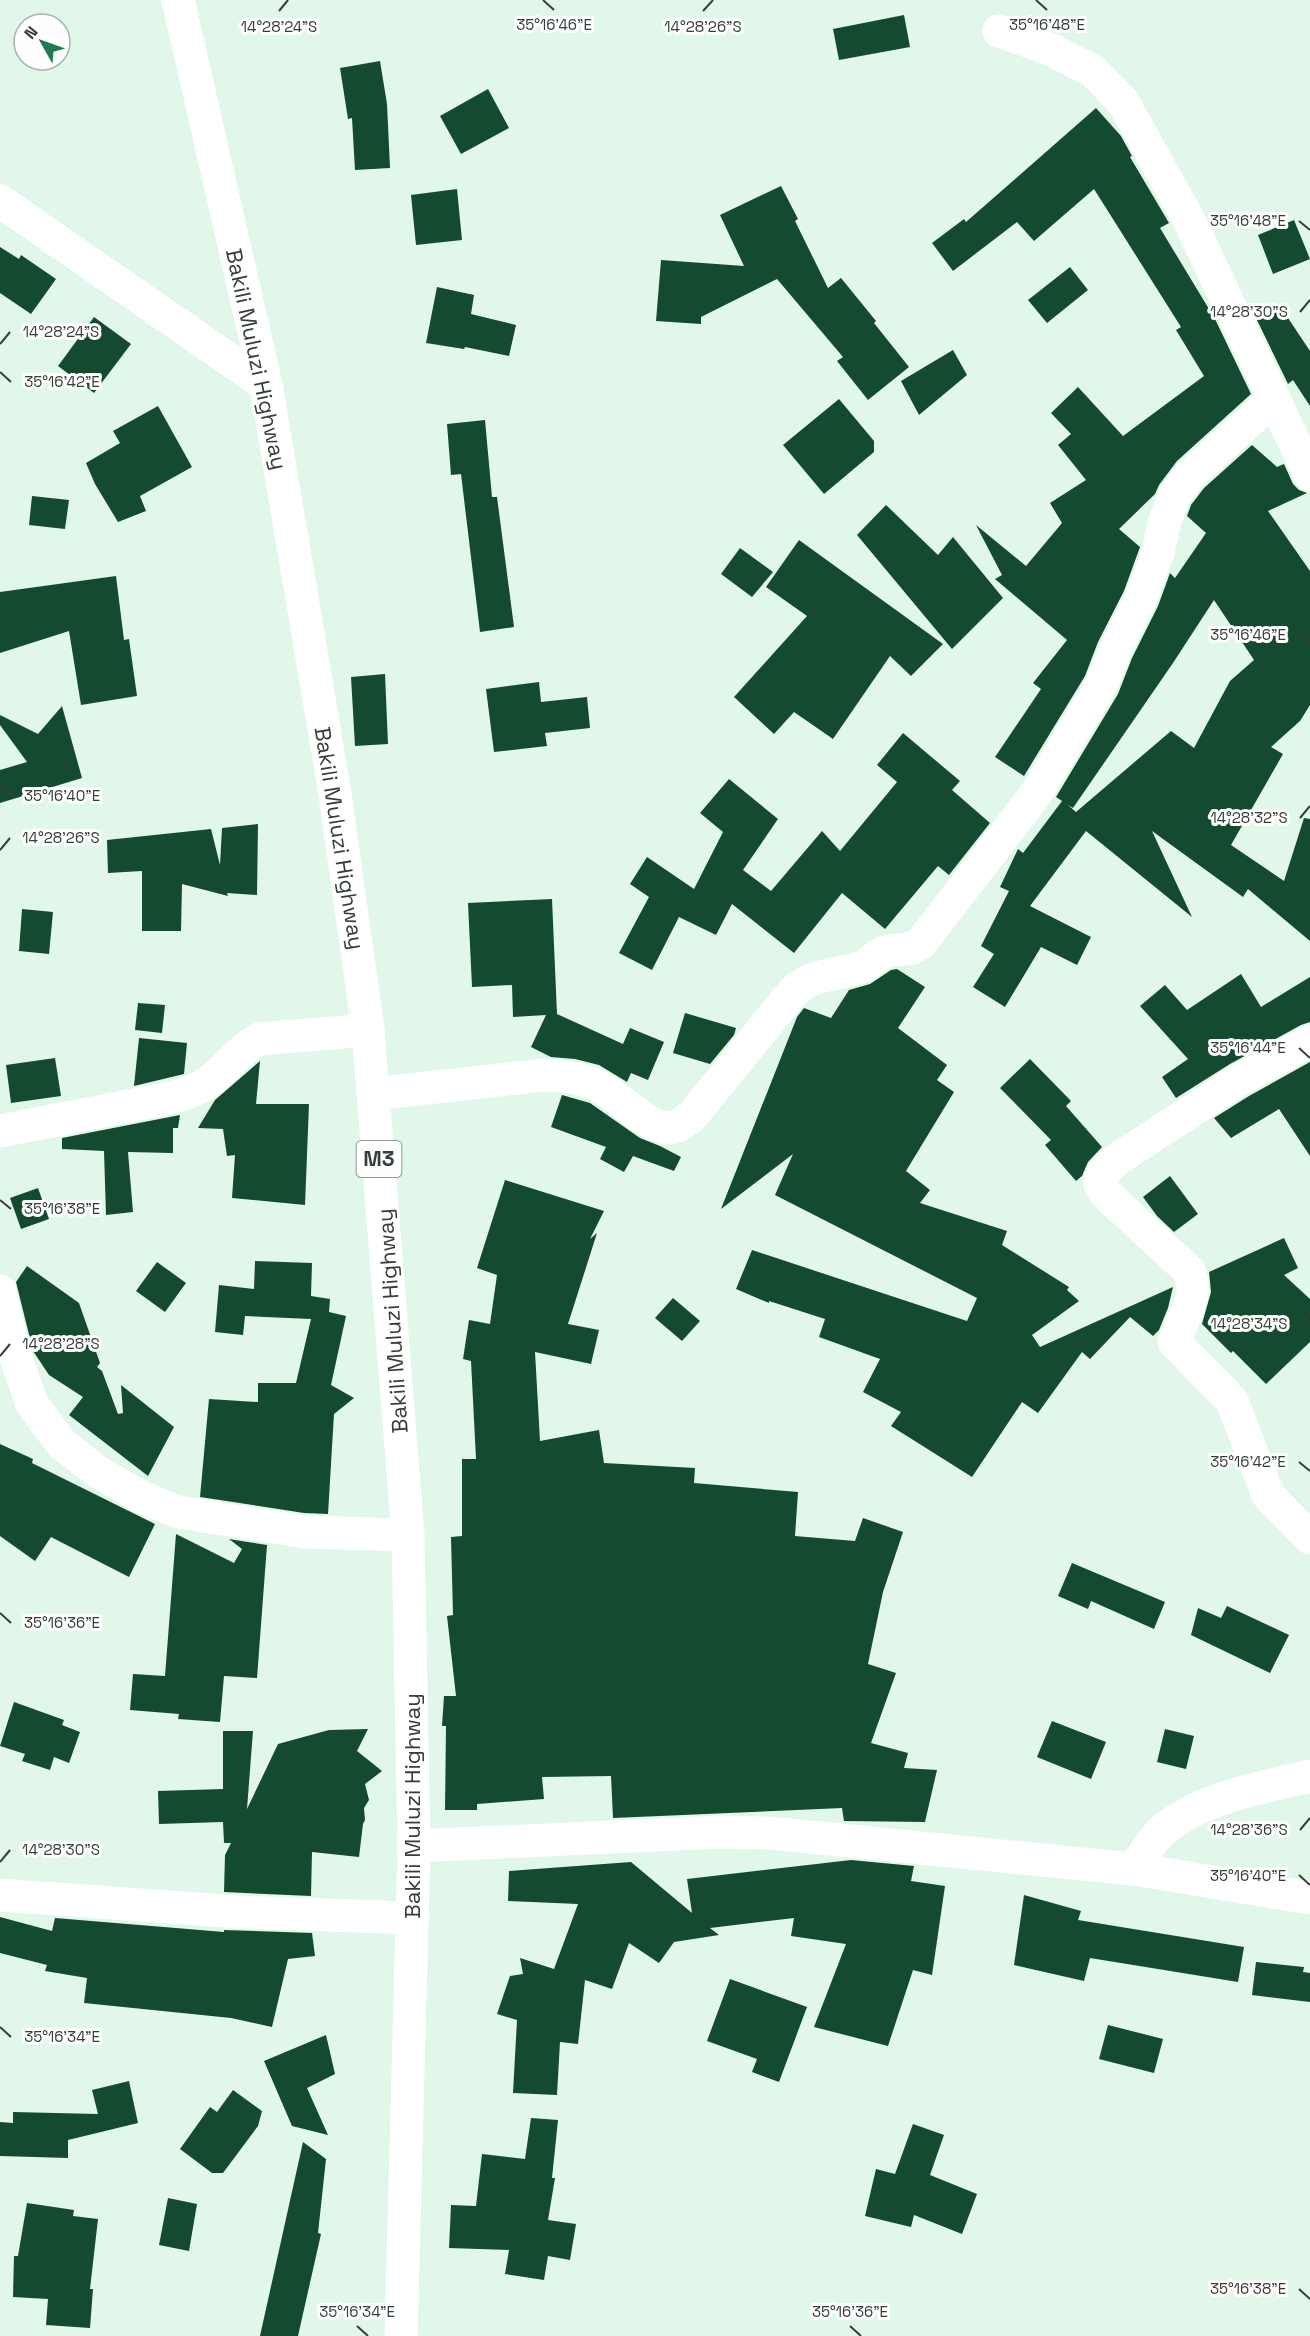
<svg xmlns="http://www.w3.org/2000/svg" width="1310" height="2336" viewBox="0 0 1310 2336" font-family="'Space Grotesk',sans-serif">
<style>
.building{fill:#144b30;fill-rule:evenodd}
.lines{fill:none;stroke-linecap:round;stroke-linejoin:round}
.street{stroke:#fff;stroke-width:33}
.highway{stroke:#fff;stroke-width:33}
.ticks{fill:none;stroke:#363e39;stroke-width:2}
.labels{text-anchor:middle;stroke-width:6;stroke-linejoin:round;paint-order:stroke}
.shield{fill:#fefefe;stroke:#727874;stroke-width:1.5}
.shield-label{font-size:21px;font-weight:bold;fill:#363e39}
.street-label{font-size:22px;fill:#363e39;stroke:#fefefe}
.ticks-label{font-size:15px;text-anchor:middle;fill:#363e39;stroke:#fefefe;stroke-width:6;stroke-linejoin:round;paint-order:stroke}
</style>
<rect width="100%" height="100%" fill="#e0f7e9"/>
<g class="building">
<path d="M 904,15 L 910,47 L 839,60 L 833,29 Z"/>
<path d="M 380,61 L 387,104 L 390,168 L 355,170 L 352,118 L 348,119 L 340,68 Z"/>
<path d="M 488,89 L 509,128 L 461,154 L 440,116 Z"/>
<path d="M 1096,108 L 1121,136 L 1132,156 L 1130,157 L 1169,223 L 1160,228 L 1215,319 L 1251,394 L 1177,461 L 1159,485 L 1155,494 L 1119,529 L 1140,547 L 1124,591 L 1098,642 L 1085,676 L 1024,776 L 995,757 L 1041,689 L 1033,683 L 1067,640 L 995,579 L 1002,575 L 976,525 L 1026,566 L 1062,523 L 1050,503 L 1086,480 L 1058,445 L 1071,434 L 1051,413 L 1078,387 L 1123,436 L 1204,376 L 1176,330 L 1181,327 L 1094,189 L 1034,241 L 1017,222 L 953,271 L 932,243 L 964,219 L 966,222 Z"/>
<path d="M 781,186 L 798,219 L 795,221 L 828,288 L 841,278 L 876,321 L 874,323 L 909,367 L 868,400 L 837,361 L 843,357 L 777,279 L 701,317 L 701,324 L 656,321 L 661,260 L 744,266 L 720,215 Z"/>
<path d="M 457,189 L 462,240 L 416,245 L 411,195 Z"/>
<path d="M 1294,220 L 1310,259 L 1273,274 L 1258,235 Z"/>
<path d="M 0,247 L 19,259 L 21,255 L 56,279 L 31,314 L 0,293 Z"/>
<path d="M 1070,267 L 1088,290 L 1047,323 L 1028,300 Z"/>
<path d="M 437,287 L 474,295 L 471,314 L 516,325 L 509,356 L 465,347 L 464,349 L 426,343 Z"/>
<path d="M 1278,303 L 1310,351 L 1310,406 L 1293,380 L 1288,384 L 1256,318 Z"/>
<path d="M 94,317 L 131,344 L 94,393 L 58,366 Z"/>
<path d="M 953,350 L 967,375 L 919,415 L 901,381 Z"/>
<path d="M 839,399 L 874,441 L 874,452 L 824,494 L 783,445 Z"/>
<path d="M 158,406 L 192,467 L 140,496 L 146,511 L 118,522 L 95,484 L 86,463 L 120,443 L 113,431 Z"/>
<path d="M 485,420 L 492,497 L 497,497 L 514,627 L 480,632 L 461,474 L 451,475 L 447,424 Z"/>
<path d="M 1252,445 L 1277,467 L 1284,464 L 1293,484 L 1299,490 L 1307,493 L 1268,511 L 1310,571 L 1310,705 L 1300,721 L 1271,747 L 1283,754 L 1231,845 L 1284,881 L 1304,818 L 1310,819 L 1310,941 L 1248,889 L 1243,897 L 1152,831 L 1192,917 L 1086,831 L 1030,906 L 1091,937 L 1077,965 L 1041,947 L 1005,1007 L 973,987 L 994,954 L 981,946 L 1009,891 L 1000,887 L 1018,849 L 1023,853 L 1062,801 L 1056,797 L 1118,694 L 1132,658 L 1158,606 L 1170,573 L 1175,578 L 1206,533 L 1187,516 L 1191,505 L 1204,488 ZM 1214,600 L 1254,660 L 1230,681 L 1194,748 L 1171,731 L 1076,812 L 1068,805 L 1073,808 L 1173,663 Z"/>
<path d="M 32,496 L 69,500 L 65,529 L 29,525 Z"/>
<path d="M 886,505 L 938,555 L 953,537 L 1003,598 L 952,649 L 857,535 Z"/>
<path d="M 799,540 L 943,644 L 911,676 L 890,656 L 833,739 L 794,712 L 774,734 L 734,697 L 807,616 L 766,587 Z"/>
<path d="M 740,548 L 773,572 L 752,597 L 721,574 Z"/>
<path d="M 116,576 L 124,640 L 129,639 L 137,696 L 81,705 L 69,631 L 0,653 L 0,592 Z"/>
<path d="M 385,674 L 388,744 L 355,746 L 351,677 Z"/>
<path d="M 539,682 L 541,702 L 587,697 L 590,728 L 545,733 L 547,746 L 494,752 L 486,689 Z"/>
<path d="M 62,706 L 82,778 L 0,803 L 0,770 L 27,762 L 0,725 L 0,715 L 38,734 Z"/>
<path d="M 903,733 L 960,781 L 952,790 L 990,823 L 949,875 L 938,866 L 885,929 L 842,893 L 794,953 L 732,904 L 716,935 L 679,917 L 652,970 L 619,953 L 649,897 L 630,884 L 647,857 L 694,889 L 723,832 L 700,813 L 729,779 L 778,819 L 743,870 L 771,891 L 822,831 L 840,851 L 897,782 L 877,765 Z"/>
<path d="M 258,824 L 257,895 L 227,893 L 228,896 L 182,884 L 181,931 L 142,931 L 142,871 L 108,873 L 107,840 L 211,829 L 220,865 L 222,828 Z"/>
<path d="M 552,899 L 557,1014 L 623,1044 L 630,1028 L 664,1042 L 648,1080 L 631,1073 L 627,1082 L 599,1065 L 575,1059 L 551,1057 L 531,1047 L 546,1015 L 513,1017 L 512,985 L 472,987 L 468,903 Z"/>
<path d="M 22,909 L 53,912 L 49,954 L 19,951 Z"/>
<path d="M 897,969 L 925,987 L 898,1028 L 947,1065 L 937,1080 L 954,1092 L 906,1171 L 930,1190 L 920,1203 L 1007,1231 L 1002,1245 L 1069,1287 L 1067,1290 L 1079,1301 L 1032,1335 L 1040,1347 L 1173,1287 L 1168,1308 L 1159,1330 L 1153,1336 L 1130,1317 L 1090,1359 L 1082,1352 L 1038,1413 L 1022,1402 L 972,1477 L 891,1426 L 901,1412 L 863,1392 L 880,1359 L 819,1337 L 825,1319 L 769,1301 L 769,1303 L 736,1289 L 752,1250 L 967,1321 L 977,1298 L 775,1195 L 793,1154 L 721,1209 L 797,1017 L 804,1008 L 831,1018 L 849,990 L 870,984 L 891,970 Z"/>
<path d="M 1241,974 L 1261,1007 L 1310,977 L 1310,1022 L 1301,1025 L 1230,1064 L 1176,1098 L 1162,1077 L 1188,1059 L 1140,1006 L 1165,985 L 1187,1010 Z"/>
<path d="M 138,1003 L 165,1005 L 162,1033 L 135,1030 Z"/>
<path d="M 685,1013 L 736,1028 L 734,1035 L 710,1064 L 673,1053 Z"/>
<path d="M 139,1038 L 187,1043 L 184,1074 L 134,1086 Z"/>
<path d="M 55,1058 L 61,1096 L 11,1103 L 6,1065 Z"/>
<path d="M 1030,1059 L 1071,1101 L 1066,1106 L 1102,1147 L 1088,1162 L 1082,1176 L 1076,1181 L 1045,1145 L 1051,1140 L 1000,1088 Z"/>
<path d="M 260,1061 L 256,1104 L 309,1104 L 305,1205 L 232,1198 L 235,1155 L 227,1156 L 223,1129 L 198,1128 L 215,1100 Z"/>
<path d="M 1310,1062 L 1310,1156 L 1279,1109 L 1231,1138 L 1214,1118 L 1249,1096 Z"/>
<path d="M 562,1095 L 590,1103 L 640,1138 L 660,1146 L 681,1157 L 674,1171 L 633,1156 L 624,1172 L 600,1159 L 606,1147 L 551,1127 Z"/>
<path d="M 180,1115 L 178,1128 L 173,1128 L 173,1153 L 128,1152 L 133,1212 L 106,1215 L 104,1151 L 62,1149 L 62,1138 Z"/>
<path d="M 1170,1176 L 1198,1214 L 1174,1232 L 1157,1216 L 1143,1197 Z"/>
<path d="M 505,1180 L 604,1211 L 590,1239 L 597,1233 L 568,1324 L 599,1330 L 591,1364 L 535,1352 L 540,1441 L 599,1430 L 604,1463 L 695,1468 L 694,1483 L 798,1492 L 795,1536 L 855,1541 L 863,1518 L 903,1532 L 883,1592 L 868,1664 L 896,1673 L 871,1743 L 908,1753 L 904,1768 L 937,1770 L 925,1822 L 844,1821 L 842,1808 L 613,1818 L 611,1776 L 542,1777 L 544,1799 L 477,1804 L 477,1810 L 445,1810 L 446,1726 L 442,1726 L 444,1696 L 456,1696 L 447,1616 L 453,1615 L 451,1537 L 462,1536 L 462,1459 L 476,1459 L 471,1361 L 463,1359 L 469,1320 L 490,1324 L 497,1275 L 477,1268 Z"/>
<path d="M 38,1188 L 49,1219 L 21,1229 L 10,1198 Z"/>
<path d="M 1284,1238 L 1298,1268 L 1284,1275 L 1310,1299 L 1310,1342 L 1266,1384 L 1233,1351 L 1231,1353 L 1202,1324 L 1211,1292 L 1209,1272 Z"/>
<path d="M 255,1261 L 312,1263 L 311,1296 L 330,1299 L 329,1312 L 346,1316 L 331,1385 L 354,1398 L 334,1414 L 328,1514 L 304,1513 L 200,1497 L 209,1399 L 258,1402 L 258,1383 L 296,1383 L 311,1319 L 245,1316 L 243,1335 L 215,1332 L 219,1285 L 254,1289 Z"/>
<path d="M 157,1262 L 186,1283 L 165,1312 L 136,1291 Z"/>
<path d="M 27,1266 L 79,1303 L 100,1363 L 97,1367 L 102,1371 L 118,1414 L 123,1413 L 121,1385 L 174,1427 L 148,1476 L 69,1415 L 83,1397 L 49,1375 L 33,1351 L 16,1282 Z"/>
<path d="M 673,1298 L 700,1321 L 682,1341 L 655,1318 Z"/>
<path d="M 0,1444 L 33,1459 L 32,1463 L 155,1524 L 129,1577 L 51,1537 L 35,1561 L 0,1536 Z"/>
<path d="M 176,1534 L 234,1563 L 242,1549 L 229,1539 L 267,1545 L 257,1678 L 224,1676 L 220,1722 L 178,1719 L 179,1714 L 130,1710 L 133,1674 L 165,1676 Z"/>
<path d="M 1072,1563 L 1165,1602 L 1154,1629 L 1091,1601 L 1088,1609 L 1058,1596 Z"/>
<path d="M 1227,1606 L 1289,1635 L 1270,1673 L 1191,1635 L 1198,1608 L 1221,1618 Z"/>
<path d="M 14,1702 L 64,1720 L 62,1725 L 80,1732 L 69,1763 L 54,1757 L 50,1770 L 22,1761 L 25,1754 L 0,1746 Z"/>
<path d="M 1052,1721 L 1106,1742 L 1091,1779 L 1037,1757 Z"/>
<path d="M 368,1729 L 357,1751 L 382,1771 L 365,1784 L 369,1800 L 364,1808 L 365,1820 L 363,1824 L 359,1857 L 312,1852 L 311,1896 L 224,1892 L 225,1855 L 231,1843 L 224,1843 L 223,1822 L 159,1824 L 158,1791 L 223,1789 L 223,1731 L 253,1731 L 247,1809 L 278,1744 L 329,1730 Z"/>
<path d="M 1165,1729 L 1194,1736 L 1186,1769 L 1157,1762 Z"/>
<path d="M 851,1860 L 914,1866 L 911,1881 L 945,1886 L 932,1975 L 913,1970 L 888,2046 L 814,2027 L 846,1944 L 791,1936 L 794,1918 L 710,1928 L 719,1935 L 674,1942 L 659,1963 L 629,1943 L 612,1989 L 585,1980 L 578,2044 L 560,2042 L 557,2095 L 513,2093 L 517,2020 L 497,2014 L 510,1976 L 523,1974 L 520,1958 L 554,1969 L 578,1904 L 508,1901 L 509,1871 L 631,1862 L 692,1913 L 687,1879 Z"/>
<path d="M 1024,1895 L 1081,1911 L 1078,1920 L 1244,1947 L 1238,1982 L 1090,1958 L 1084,1981 L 1014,1965 Z"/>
<path d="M 0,1917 L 52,1931 L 55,1918 L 224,1932 L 224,1930 L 312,1933 L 315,1956 L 288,1959 L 272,2027 L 231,2018 L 84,2003 L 87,1978 L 45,1971 L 47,1965 L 0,1953 Z"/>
<path d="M 1256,1962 L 1304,1967 L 1303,1972 L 1310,1973 L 1310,2002 L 1252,1995 Z"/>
<path d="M 730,1979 L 807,2007 L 779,2082 L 752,2072 L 757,2059 L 707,2041 Z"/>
<path d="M 1108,2025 L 1163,2039 L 1154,2073 L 1099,2059 Z"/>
<path d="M 326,2035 L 335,2074 L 307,2088 L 328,2135 L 292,2126 L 264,2061 Z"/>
<path d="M 129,2081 L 138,2123 L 68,2140 L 68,2158 L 0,2156 L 0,2122 L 13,2123 L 13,2112 L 98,2114 L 92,2090 Z"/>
<path d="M 233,2090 L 262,2111 L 258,2126 L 223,2173 L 212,2173 L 180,2149 L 210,2107 L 217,2112 Z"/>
<path d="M 531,2118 L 558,2120 L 552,2178 L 555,2178 L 548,2220 L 576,2224 L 570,2260 L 548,2256 L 544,2280 L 505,2274 L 509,2250 L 449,2248 L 451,2205 L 476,2206 L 482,2154 L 525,2159 Z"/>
<path d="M 913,2124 L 944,2135 L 930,2175 L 977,2194 L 962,2234 L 914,2215 L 911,2227 L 865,2216 L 876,2169 L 895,2174 Z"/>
<path d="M 303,2142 L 326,2159 L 318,2233 L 321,2234 L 298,2336 L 260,2336 Z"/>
<path d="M 168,2198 L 197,2204 L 189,2251 L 159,2245 Z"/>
<path d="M 27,2203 L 74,2210 L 73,2216 L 98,2219 L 90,2289 L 93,2289 L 90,2328 L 46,2325 L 48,2299 L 13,2297 L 14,2256 L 18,2256 Z"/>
</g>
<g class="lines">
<g class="street">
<path d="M 999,31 L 1050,49 L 1093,71 L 1123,102 L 1189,220 L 1310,475"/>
<path d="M 0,201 L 266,385"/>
<path d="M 1310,1041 L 1239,1080 L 1116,1160 L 1101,1175 L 1100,1184 L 1105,1193 L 1189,1271 C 1200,1297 1182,1318 1174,1342 L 1232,1401 L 1268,1495 L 1310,1538"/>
<path d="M 373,1094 L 544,1075 C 563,1076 581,1077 599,1086 C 618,1096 646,1127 667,1128 C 677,1128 684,1122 692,1116 L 793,992 C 814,972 837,976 862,967 C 871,963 877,955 885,952 C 900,948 905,953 921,943 L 1035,795 L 1102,684 L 1115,650 L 1141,598 L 1158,552 L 1164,524 L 1174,496 L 1190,475 L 1274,399"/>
<path d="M 0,1131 L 170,1098 C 184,1094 198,1090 209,1082 C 227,1068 238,1051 259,1039 L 368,1030"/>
<path d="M 0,1291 L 15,1355 L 32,1404 L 62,1444 L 98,1472 L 141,1497 L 178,1512 L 306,1532 L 408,1535"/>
<path d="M 414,1846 L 721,1832 L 769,1833 L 1134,1869 L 1310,1898"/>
<path d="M 1134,1869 C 1143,1856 1151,1841 1162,1831 C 1202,1797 1261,1788 1310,1776"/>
<path d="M 0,1895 L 239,1912 L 413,1918"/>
</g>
<path class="highway" d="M 178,0 L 266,385 L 335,794 L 368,1030 L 408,1535 L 414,1846 L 401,2336"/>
</g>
<path class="ticks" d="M 543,0 L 554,10M 1036,0 L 1047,10M 279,11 L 288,0M 703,11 L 713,0M 1299,221 L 1310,230M 1300,312 L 1310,300M 0,344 L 10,332M 0,372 L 11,382M 1299,634 L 1310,644M 0,786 L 11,795M 1300,818 L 1310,806M 0,850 L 10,838M 1299,1048 L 1310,1058M 0,1200 L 11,1209M 1300,1324 L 1310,1312M 0,1356 L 10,1344M 1299,1462 L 1310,1471M 0,1613 L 11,1623M 1300,1830 L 1310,1818M 0,1862 L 10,1850M 1299,1875 L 1310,1885M 0,2027 L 11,2037M 1299,2289 L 1310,2299M 357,2326 L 368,2336M 850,2326 L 861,2336"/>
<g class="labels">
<rect class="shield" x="356.5" y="1141" width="45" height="36" rx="4.5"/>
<g class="shield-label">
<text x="379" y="1166">M3</text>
</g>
<g class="street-label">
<text transform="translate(257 359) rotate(78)" y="8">Bakili Muluzi Highway</text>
<text transform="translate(340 838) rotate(81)" y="8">Bakili Muluzi Highway</text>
<text transform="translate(392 1321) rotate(-94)" y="8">Bakili Muluzi Highway</text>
<text transform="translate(412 1806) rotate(-90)" y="8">Bakili Muluzi Highway</text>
</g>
</g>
<g class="ticks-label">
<text x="554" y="30">35°16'46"E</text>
<text x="1047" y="30">35°16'48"E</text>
<text x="279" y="32">14°28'24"S</text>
<text x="703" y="32">14°28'26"S</text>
<text x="1248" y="226">35°16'48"E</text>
<text x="1249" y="317">14°28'30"S</text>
<text x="61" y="337">14°28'24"S</text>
<text x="62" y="387">35°16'42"E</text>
<text x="1248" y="640">35°16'46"E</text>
<text x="62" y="801">35°16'40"E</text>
<text x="1249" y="823">14°28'32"S</text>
<text x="61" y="843">14°28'26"S</text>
<text x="1248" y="1053">35°16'44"E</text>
<text x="62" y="1214">35°16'38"E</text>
<text x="1249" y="1329">14°28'34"S</text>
<text x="61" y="1349">14°28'28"S</text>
<text x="1248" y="1467">35°16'42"E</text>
<text x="62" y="1628">35°16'36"E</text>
<text x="1249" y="1835">14°28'36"S</text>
<text x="61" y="1855">14°28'30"S</text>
<text x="1248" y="1881">35°16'40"E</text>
<text x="62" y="2042">35°16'34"E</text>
<text x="1248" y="2294">35°16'38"E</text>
<text x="357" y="2317">35°16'34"E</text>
<text x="850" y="2317">35°16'36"E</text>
</g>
<g transform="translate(42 42) rotate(310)"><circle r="28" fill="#fefefe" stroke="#aeb1af" stroke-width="1.5"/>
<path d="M0-4.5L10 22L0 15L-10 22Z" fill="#207a4f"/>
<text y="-9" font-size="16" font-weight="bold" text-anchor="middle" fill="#363e39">N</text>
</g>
</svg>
